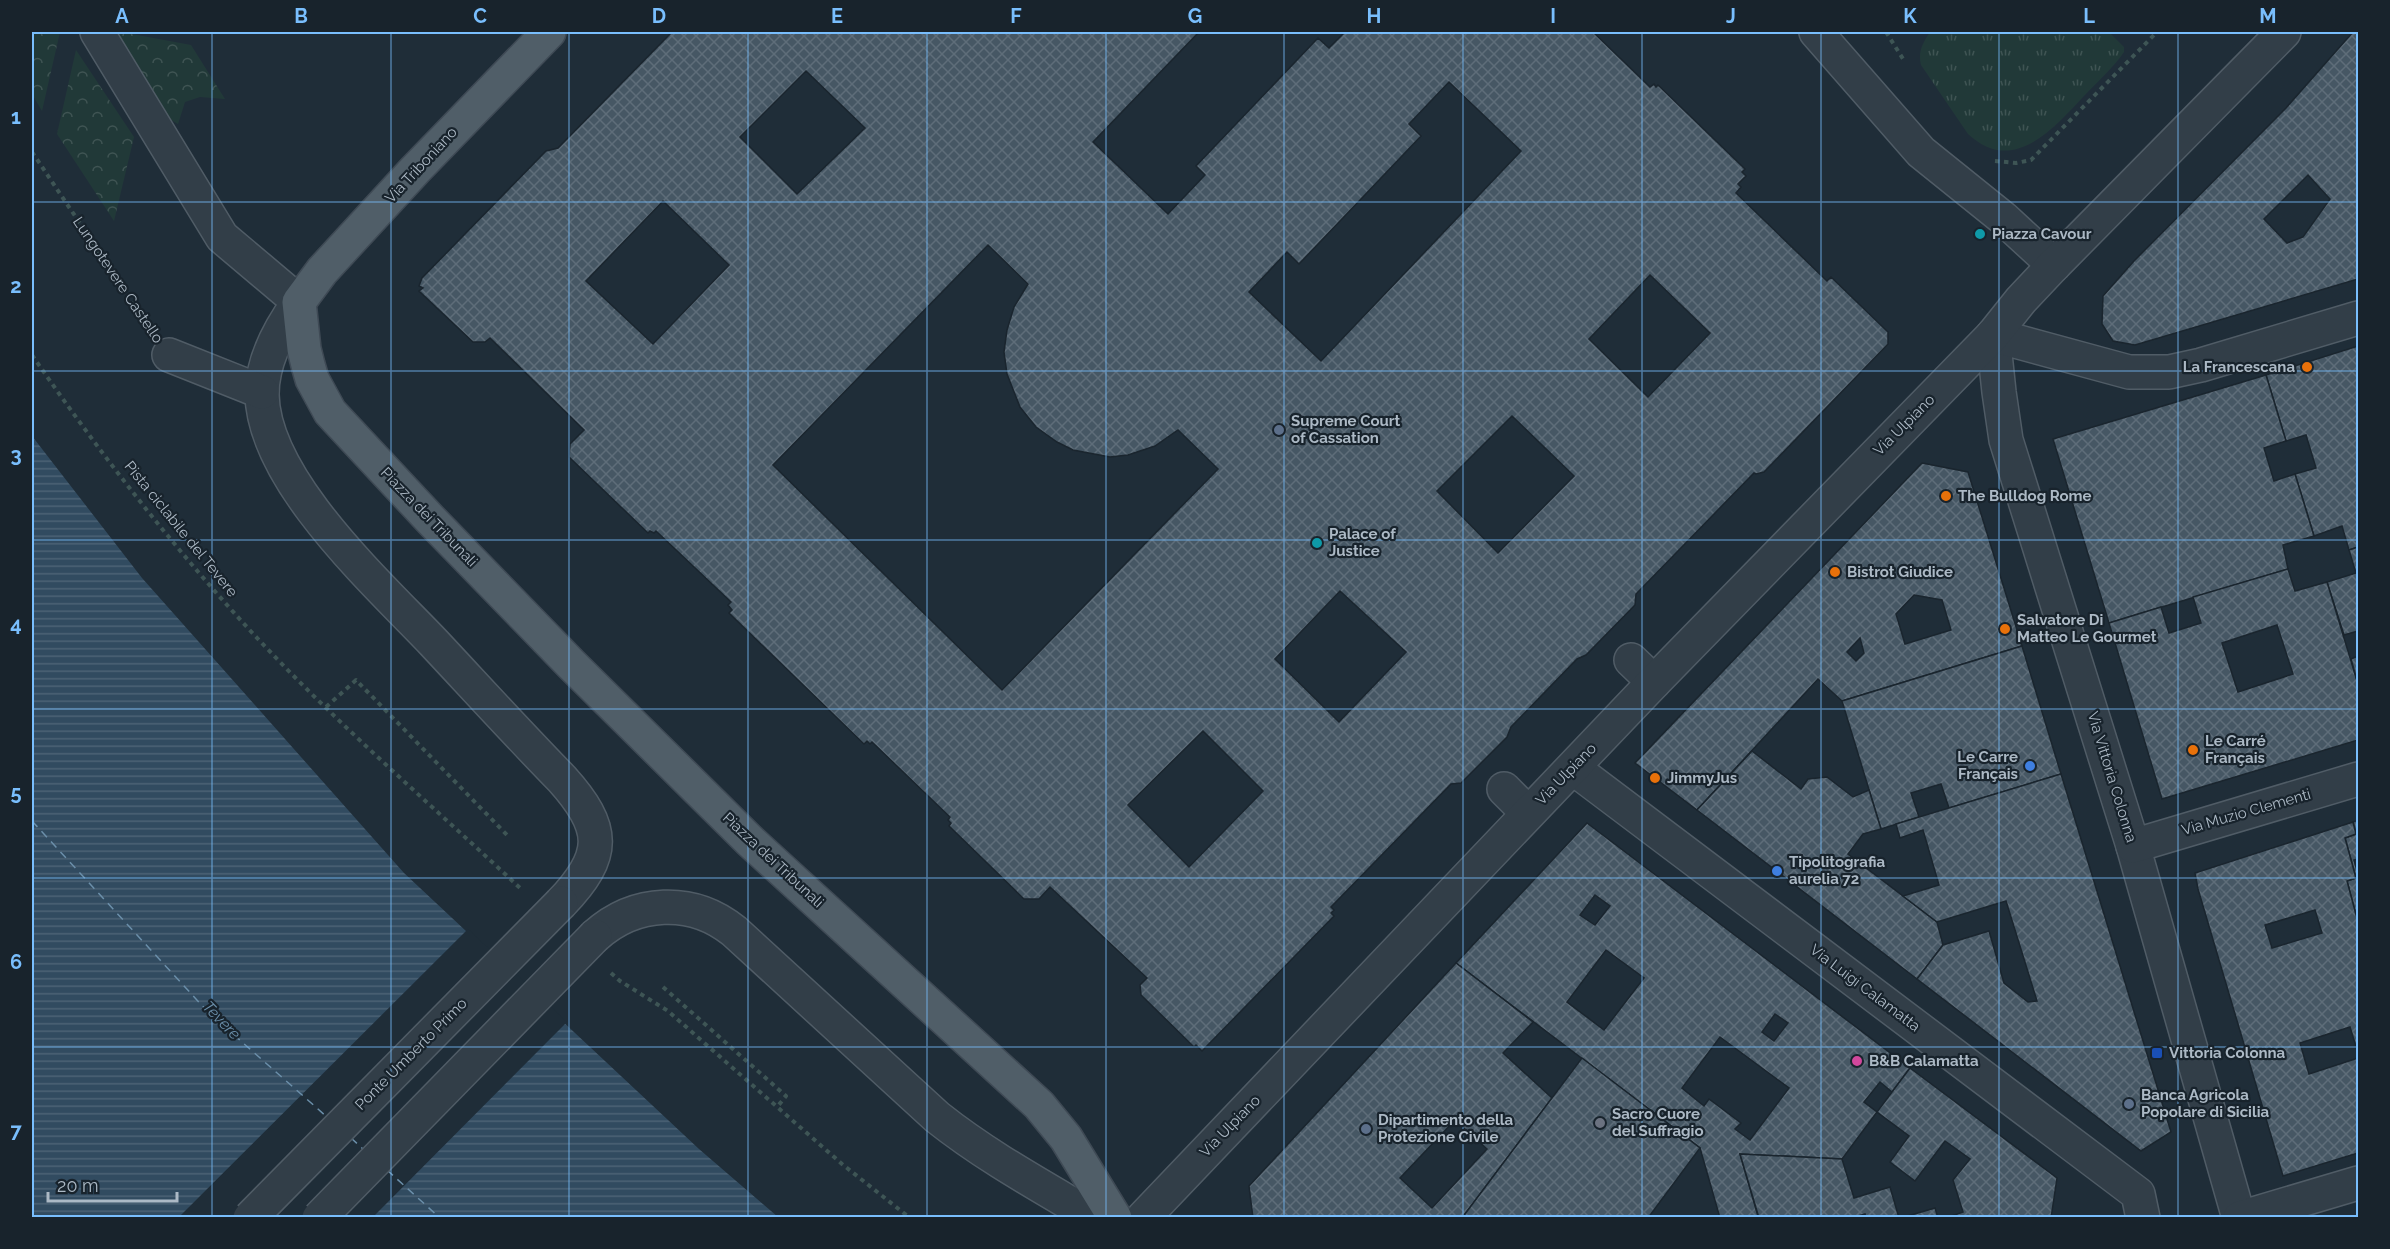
<svg xmlns="http://www.w3.org/2000/svg" width="2390" height="1249" viewBox="0 0 2390 1249" font-family="Raleway,sans-serif">
<style>
.grass{fill:url(#grass-tufts)}
.forest{fill:url(#forest-crowns)}
.water{fill:url(#water-rules)}
.pier{fill:#1f2d38}
.lines{fill:none;stroke-linecap:round;stroke-linejoin:round}
.ferry{stroke:#6b8faa;stroke-width:1.5;stroke-dasharray:8 6;stroke-linecap:butt}
.building{fill:url(#building-cross-hatch);stroke:#1a252e;stroke-width:1.5;fill-rule:evenodd}
.minor-casing{stroke:#505c66;stroke-width:36}
.major-casing{stroke:#3f4a55;stroke-width:36}
.path{stroke:#3e5555;stroke-width:4;stroke-dasharray:4.5 4.5;stroke-linecap:butt}
.minor{stroke:#323e48;stroke-width:33}
.major{stroke:#505e68;stroke-width:33}
.minor-bridge-casing{stroke:#505c66;stroke-width:36;stroke-linecap:butt}
.minor-bridge{stroke:#323e48;stroke-width:33}
.grid{fill:none;stroke:#79befd;stroke-width:1.5;stroke-opacity:0.55}
.culture-dot{fill:#0f9aa8;stroke:#18232c;stroke-width:2}
.food-dot{fill:#e8710a;stroke:#18232c;stroke-width:2}
.service-dot{fill:#5c6f8a;stroke:#18232c;stroke-width:2}
.shop-dot{fill:#3f7fe0;stroke:#18232c;stroke-width:2}
.transit-dot{fill:#1a4fb4;stroke:#18232c;stroke-width:2}
.hotel-dot{fill:#d1479c;stroke:#18232c;stroke-width:2}
.worship-dot{fill:#6b7280;stroke:#18232c;stroke-width:2}
.labels{text-anchor:middle;stroke-width:4.5;stroke-linejoin:round;paint-order:stroke}
.street-label{font-size:15px;fill:#acb9c5;stroke:#18232c}
.poi-label{font-size:15px;font-weight:bold;fill:#acb9c5;stroke:#18232c;text-anchor:start}
.water-label{font-size:16px;font-style:italic;fill:#6b8faa;stroke:#18232c}
.neatline{fill:none;stroke:#79befd;stroke-width:2}
.grid-label{font-size:20px;text-anchor:middle;font-weight:bold;fill:#79befd}
</style>
<defs>
<pattern id="grass-tufts" width="24" height="20" patternUnits="userSpaceOnUse" patternTransform="scale(1.5)"><rect width="24" height="20" fill="#213938"/><path d="M3 7l-1-3M5 7V3M7 7l1-3M15 17l-1-3M17 17v-4M19 17l1-3" fill="none" stroke="#3f5453"/></pattern>
<pattern id="forest-crowns" width="20" height="18" patternUnits="userSpaceOnUse" patternTransform="scale(1.5)"><rect width="20" height="18" fill="#213938"/><path d="M2 6a3 3 0 1 1 6 0M12 15a3 3 0 1 1 6 0" fill="none" stroke="#3f5453"/></pattern>
<pattern id="water-rules" width="6" height="5" patternUnits="userSpaceOnUse" patternTransform="scale(1.5)"><rect width="6" height="5" fill="#314b60"/><path d="M0 2.5h6" fill="none" stroke="#4c6375"/></pattern>
<pattern id="building-cross-hatch" width="8" height="8" patternUnits="userSpaceOnUse" patternTransform="scale(1.5)"><rect width="8" height="8" fill="#465764"/><path d="M0 0l8 8M0 8l8-8" fill="none" stroke="#5e6d79"/></pattern>
</defs>
<rect width="100%" height="100%" fill="#1f2d38"/>
<path class="grass" d="M 1930,32 L 2109,32 L 2124,47 L 2124,52 C 2113,68 2097,82 2084,96 C 2053,129 2013,176 1968,134 L 1921,65 C 1918,52 1922,44 1930,32 Z"/>
<g class="forest">
<path d="M 32,32 L 60,32 L 42,111 L 32,94 Z"/>
<path d="M 109,32 L 121,32 L 191,45 L 225,99 L 200,97 L 185,102 L 178,124 L 166,117 Z"/>
<path d="M 76,50 L 134,137 L 114,221 L 57,134 Z"/>
</g>
<path class="water" d="M 32,436 L 142,578 L 404,873 L 699,1149 L 778,1217 L 37,1218 L 32,1212 Z"/>
<path class="pier" d="M 468,929 L 567,1022 L 372,1218 L 179,1217 Z"/>
<g class="lines">
<g class="ferry">
<path d="M 32,821 L 208,1012 L 327,1117"/>
<path d="M 351,1138 L 363,1149"/>
<path d="M 387,1170 L 440,1218"/>
</g>
</g>
<g class="building">
<path d="M 672,32 L 1199,32 L 1093,142 L 1168,214 L 1205,175 L 1196,166 L 1318,38 L 1329,48 L 1345,32 L 1593,32 L 1650,87 L 1654,84 L 1656,87 L 1658,85 L 1745,169 L 1742,172 L 1746,176 L 1738,184 L 1741,187 L 1736,193 L 1827,281 L 1831,277 L 1888,332 L 1888,344 L 1764,472 L 1756,474 L 1754,473 L 1636,594 L 1635,605 L 1586,655 L 1577,659 L 1511,727 L 1507,737 L 1461,783 L 1451,784 L 1331,907 L 1334,910 L 1331,913 L 1334,916 L 1202,1051 L 1196,1045 L 1194,1047 L 1141,995 L 1140,985 L 1147,978 L 1050,887 L 1039,899 L 1024,899 L 949,826 L 951,823 L 948,820 L 950,817 L 872,742 L 870,744 L 867,741 L 864,744 L 729,613 L 732,610 L 728,605 L 731,602 L 656,531 L 654,533 L 650,531 L 648,533 L 569,457 L 570,444 L 584,430 L 490,338 L 485,342 L 473,342 L 419,291 L 423,288 L 419,286 L 422,278 L 546,151 L 558,148 ZM 806,71 L 865,128 L 797,194 L 740,137 ZM 1449,82 L 1521,151 L 1321,361 L 1249,292 L 1287,252 L 1299,264 L 1421,136 L 1409,124 ZM 663,201 L 729,265 L 653,344 L 586,281 ZM 988,245 L 1028,284 L 1014,307 L 1007,330 L 1004,352 L 1007,374 L 1020,407 L 1036,427 L 1057,442 L 1073,450 L 1110,457 L 1128,455 L 1155,446 L 1178,430 L 1218,469 L 1002,690 L 773,465 ZM 1650,275 L 1710,333 L 1648,397 L 1589,339 ZM 1512,416 L 1574,476 L 1498,553 L 1437,491 ZM 1340,591 L 1406,652 L 1339,722 L 1275,659 ZM 1203,731 L 1263,791 L 1189,867 L 1128,805 Z"/>
<path d="M 2353,32 L 2358,32 L 2358,279 L 2135,345 L 2113,341 L 2102,324 L 2103,296 L 2134,261 L 2286,108 ZM 2308,175 L 2330,199 L 2303,237 L 2287,243 L 2264,219 Z"/>
<path d="M 2358,346 L 2358,547 L 2349,550 L 2342,526 L 2314,536 L 2295,474 L 2316,468 L 2306,435 L 2286,441 L 2266,375 Z"/>
<path d="M 2266,375 L 2286,441 L 2264,448 L 2274,481 L 2295,474 L 2314,536 L 2283,545 L 2288,569 L 2109,623 L 2053,439 Z"/>
<path d="M 1922,463 L 1968,472 L 2022,646 L 1842,701 L 1818,679 L 1697,810 L 1635,763 ZM 1914,595 L 1942,600 L 1951,630 L 1905,644 L 1896,614 ZM 1860,638 L 1864,653 L 1856,661 L 1847,652 Z"/>
<path d="M 2358,547 L 2358,631 L 2344,635 L 2327,582 L 2356,573 L 2349,550 Z"/>
<path d="M 2288,569 L 2295,591 L 2327,582 L 2358,684 L 2358,740 L 2162,799 L 2109,623 L 2161,607 L 2169,633 L 2201,623 L 2193,597 ZM 2277,625 L 2293,674 L 2238,692 L 2222,643 Z"/>
<path d="M 2022,646 L 2061,774 L 1949,808 L 1941,784 L 1911,793 L 1919,817 L 1881,829 L 1842,701 Z"/>
<path d="M 2358,656 L 2358,684 L 2351,659 Z"/>
<path d="M 1752,751 L 1801,789 L 1808,779 L 1827,777 L 1853,797 L 1869,790 L 1881,829 L 1863,834 L 1848,854 L 1937,922 L 1943,945 L 1917,979 L 1697,810 Z"/>
<path d="M 2061,774 L 2171,1132 L 2141,1151 L 1917,979 L 1943,945 L 1989,931 L 2004,983 L 2028,1002 L 2037,1001 L 2006,901 L 1937,922 L 1903,896 L 1939,885 L 1923,830 L 1900,838 L 1896,824 Z"/>
<path d="M 2358,820 L 2358,859 L 2354,860 L 2358,874 L 2358,914 L 2356,915 L 2347,881 L 2356,878 L 2345,838 L 2356,834 L 2353,822 Z"/>
<path d="M 2353,822 L 2356,834 L 2345,838 L 2356,878 L 2347,881 L 2358,922 L 2358,1053 L 2350,1027 L 2300,1043 L 2309,1074 L 2358,1058 L 2358,1153 L 2283,1176 L 2198,889 L 2195,873 ZM 2315,910 L 2322,933 L 2272,948 L 2265,925 Z"/>
<path d="M 1587,823 L 1910,1068 L 1892,1092 L 1880,1082 L 1864,1102 L 1877,1112 L 1842,1159 L 1740,1154 L 1758,1216 L 1720,1218 L 1700,1148 L 1456,963 ZM 1595,895 L 1610,906 L 1595,925 L 1580,915 ZM 1606,950 L 1644,978 L 1604,1030 L 1567,1002 ZM 1775,1014 L 1788,1023 L 1774,1041 L 1762,1032 ZM 1720,1037 L 1789,1088 L 1750,1140 L 1735,1129 L 1741,1123 L 1709,1099 L 1704,1106 L 1682,1088 Z"/>
<path d="M 1456,963 L 1533,1022 L 1503,1053 L 1552,1098 L 1462,1218 L 1253,1218 L 1249,1186 ZM 1455,1120 L 1487,1149 L 1432,1208 L 1400,1178 Z"/>
<path d="M 1582,1058 L 1700,1148 L 1648,1218 L 1462,1218 Z"/>
<path d="M 1910,1068 L 2057,1178 L 2051,1218 L 1946,1218 L 1963,1212 L 1953,1180 L 1970,1159 L 1945,1141 L 1915,1181 L 1890,1162 L 1909,1136 L 1877,1112 Z"/>
<path d="M 1740,1154 L 1842,1159 L 1854,1198 L 1890,1187 L 1899,1218 L 1866,1218 L 1865,1214 L 1852,1218 L 1759,1218 Z"/>
<path d="M 1935,1208 L 1938,1218 L 1901,1218 Z"/>
</g>
<g class="lines">
<g class="minor-casing">
<g id="minor">
<path d="M 97,32 L 222,237 L 299,302 C 280,328 262,361 262,394 C 263,480 377,583 434,643 C 477,689 519,735 562,779 C 606,828 607,855 561,903"/>
<path d="M 1816,32 L 1921,152 L 2003,218 L 2054,265"/>
<path d="M 1993,335 L 1999,392 L 2006,440 L 2133,846 L 2239,1218"/>
<path d="M 1993,335 L 2129,372 L 2169,372 L 2201,365 L 2358,318"/>
<path d="M 169,355 L 262,392"/>
<path d="M 1631,660 L 1654,682"/>
<path d="M 1573,768 L 2138,1194 L 2143,1218"/>
<path d="M 1504,789 L 1528,813"/>
<path d="M 2133,846 L 2358,779"/>
<path d="M 595,936 C 635,900 692,897 734,931 L 937,1117 C 986,1156 1041,1186 1095,1218"/>
<path d="M 1143,1218 L 1654,682 L 1993,335 L 2021,300 L 2054,265 L 2284,32"/>
<path d="M 2240,1218 L 2358,1183"/>
</g>
</g>
<g class="major-casing">
<path id="major" d="M 549,32 L 415,170 L 322,271 L 299,302 L 304,349 L 308,365 L 312,379 L 330,412 L 430,519 L 571,664 L 750,841 L 1039,1105 L 1066,1138 L 1115,1218"/>
</g>
<g class="path">
<path d="M 1886,32 L 1905,62"/>
<path d="M 32,152 L 147,323"/>
<path d="M 1995,161 L 2016,163 L 2031,160 L 2157,32"/>
<path d="M 32,355 C 94,445 162,533 236,615 C 323,712 424,798 520,888"/>
<path d="M 326,707 L 356,680 L 508,836"/>
<path d="M 611,973 L 620,981 L 668,1011 L 842,1164 L 910,1218"/>
<path d="M 663,987 L 786,1096 L 777,1107"/>
</g>
<use href="#minor" class="minor"/>
<use href="#major" class="major"/>
<g class="minor-bridge-casing">
<g id="minor-bridge">
<path d="M 250,1218 L 561,903"/>
<path d="M 319,1218 L 595,936"/>
</g>
</g>
<use href="#minor-bridge" class="minor-bridge"/>
</g>
<path class="grid" d="M 212,32 L 212,1218M 391,32 L 391,1218M 569,32 L 569,1218M 748,32 L 748,1218M 927,32 L 927,1218M 1106,32 L 1106,1218M 1284,32 L 1284,1218M 1463,32 L 1463,1218M 1642,32 L 1642,1218M 1821,32 L 1821,1218M 1999,32 L 1999,1218M 2178,32 L 2178,1218M 32,202 L 2358,202M 32,371 L 2358,371M 32,540 L 2358,540M 32,709 L 2358,709M 32,878 L 2358,878M 32,1047 L 2358,1047"/>
<g class="culture-dot">
<circle cx="1980" cy="234" r="6"/>
<circle cx="1317" cy="543" r="6"/>
</g>
<g class="food-dot">
<circle cx="2307" cy="367" r="6"/>
<circle cx="1946" cy="496" r="6"/>
<circle cx="1835" cy="572" r="6"/>
<circle cx="2005" cy="629" r="6"/>
<circle cx="2193" cy="750" r="6"/>
<circle cx="1655" cy="778" r="6"/>
</g>
<g class="service-dot">
<circle cx="1279" cy="430" r="6"/>
<circle cx="2129" cy="1104" r="6"/>
<circle cx="1366" cy="1129" r="6"/>
</g>
<g class="shop-dot">
<circle cx="2030" cy="766" r="6"/>
<circle cx="1777" cy="871" r="6"/>
</g>
<rect class="transit-dot" x="2151" y="1047" width="12" height="12" rx="3"/>
<circle class="hotel-dot" cx="1857" cy="1061" r="6"/>
<circle class="worship-dot" cx="1600" cy="1123" r="6"/>
<g class="labels">
<g class="street-label">
<text transform="translate(421 165) rotate(-47)" y="5">Via Triboniano</text>
<text transform="translate(118 280) rotate(56)" y="5">Lungotevere Castello</text>
<text transform="translate(1904 425) rotate(-45)" y="5">Via Ulpiano</text>
<text transform="translate(429 517) rotate(46)" y="5">Piazza dei Tribunali</text>
<text transform="translate(181 529) rotate(51)" y="5">Pista ciclabile del Tevere</text>
<text transform="translate(1566 774) rotate(-46)" y="5">Via Ulpiano</text>
<text transform="translate(2112 777) rotate(73)" y="5">Via Vittoria Colonna</text>
<text transform="translate(2246 812) rotate(-16)" y="5">Via Muzio Clementi</text>
<text transform="translate(773 860) rotate(43)" y="5">Piazza dei Tribunali</text>
<text transform="translate(1865 988) rotate(37)" y="5">Via Luigi Calamatta</text>
<text transform="translate(411 1054) rotate(-45)" y="5">Ponte Umberto Primo</text>
<text transform="translate(1230 1126) rotate(-46)" y="5">Via Ulpiano</text>
</g>
<g class="poi-label">
<text x="1992" y="239">Piazza Cavour</text>
<text x="2295" y="372" text-anchor="end">La Francescana</text>
<text x="1291" y="426">Supreme Court<tspan x="1291" dy="17">of Cassation</tspan></text>
<text x="1958" y="501">The Bulldog Rome</text>
<text x="1329" y="539">Palace of<tspan x="1329" dy="17">Justice</tspan></text>
<text x="1847" y="577">Bistrot Giudice</text>
<text x="2017" y="625">Salvatore Di<tspan x="2017" dy="17">Matteo Le Gourmet</tspan></text>
<text x="2205" y="746">Le Carré<tspan x="2205" dy="17">Français</tspan></text>
<text x="2018" y="762" text-anchor="end">Le Carre<tspan x="2018" dy="17">Français</tspan></text>
<text x="1667" y="783">JimmyJus</text>
<text x="1789" y="867">Tipolitografia<tspan x="1789" dy="17">aurelia 72</tspan></text>
<text x="2169" y="1058">Vittoria Colonna</text>
<text x="1869" y="1066">B&amp;B Calamatta</text>
<text x="2141" y="1100">Banca Agricola<tspan x="2141" dy="17">Popolare di Sicilia</tspan></text>
<text x="1612" y="1119">Sacro Cuore<tspan x="1612" dy="17">del Suffragio</tspan></text>
<text x="1378" y="1125">Dipartimento della<tspan x="1378" dy="17">Protezione Civile</tspan></text>
</g>
<g class="water-label">
<text transform="translate(222 1020) rotate(46)" y="6">Tevere</text>
</g>
</g>
<rect width="2390" height="1249" fill="none" stroke="#18232c" stroke-width="66"/>
<path d="M48 1192v9h129v-9" fill="none" stroke="#acb9c5" stroke-width="3"/>
<text x="57" y="1192" font-size="18" fill="#acb9c5" stroke="#18232c" stroke-width="4.5" paint-order="stroke">20 m</text>
<rect x="33" y="33" width="2324" height="1183" class="neatline"/>
<g class="grid-label">
<text x="122" y="23">A</text>
<text x="301" y="23">B</text>
<text x="480" y="23">C</text>
<text x="659" y="23">D</text>
<text x="837" y="23">E</text>
<text x="1016" y="23">F</text>
<text x="1195" y="23">G</text>
<text x="1374" y="23">H</text>
<text x="1553" y="23">I</text>
<text x="1731" y="23">J</text>
<text x="1910" y="23">K</text>
<text x="2089" y="23">L</text>
<text x="2268" y="23">M</text>
<text x="16" y="124">1</text>
<text x="16" y="293">2</text>
<text x="16" y="462">3</text>
<text x="16" y="631">4</text>
<text x="16" y="800">5</text>
<text x="16" y="969">6</text>
<text x="16" y="1138">7</text>
</g>
</svg>
